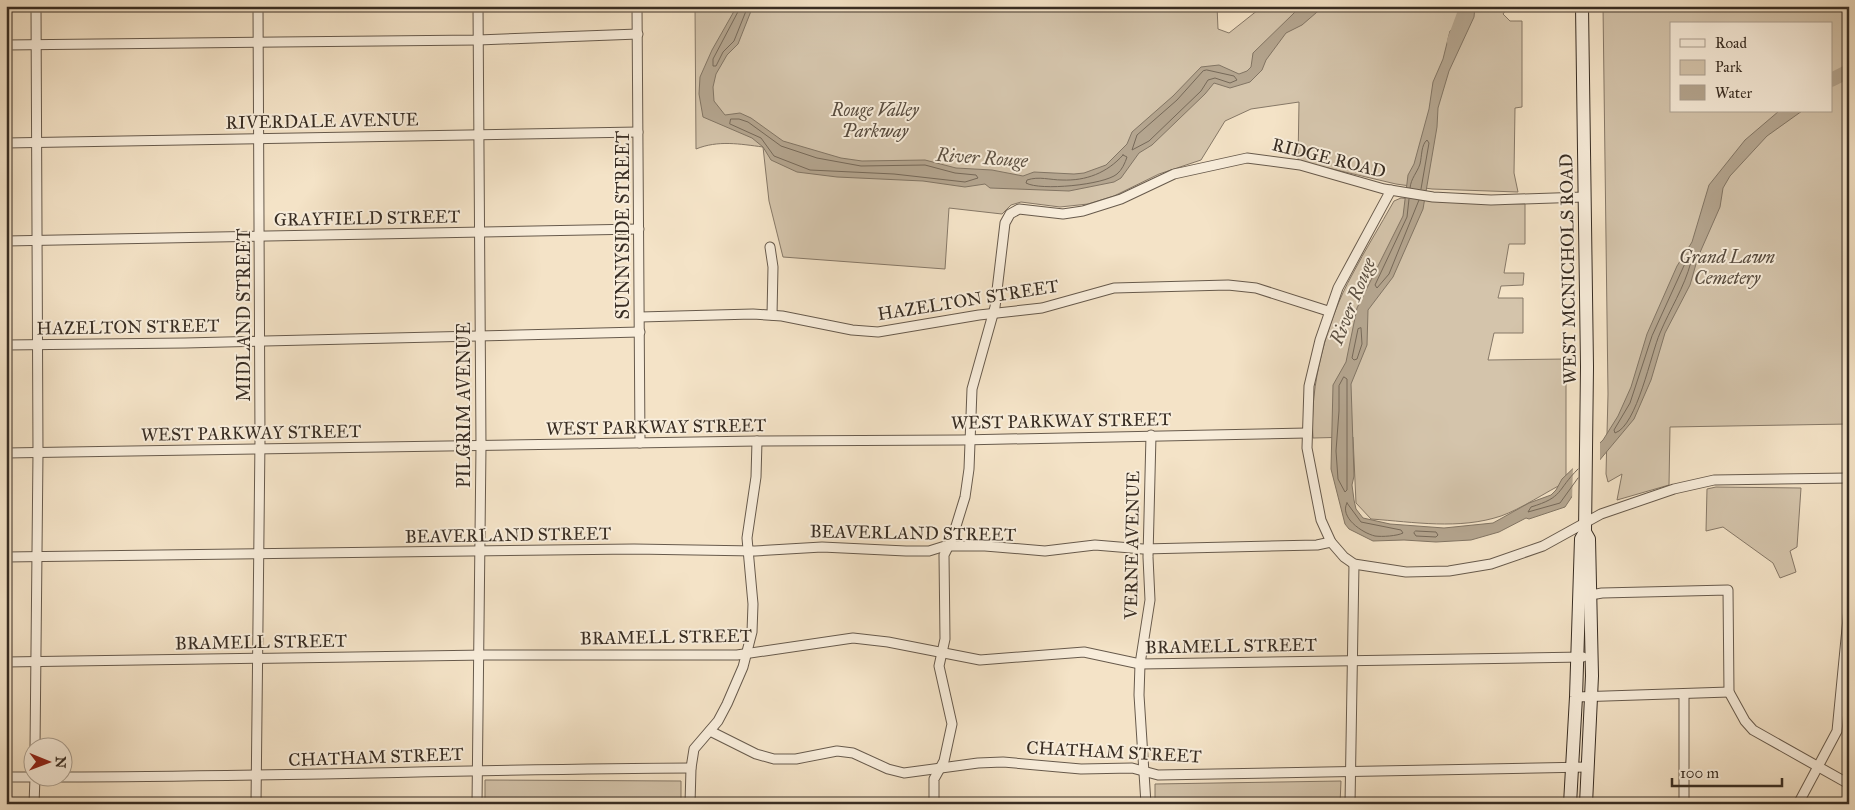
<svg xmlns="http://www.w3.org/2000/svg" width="1855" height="810" viewBox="0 0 1855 810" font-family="'IM FELL Great Primer',serif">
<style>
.green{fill:#d4c4ab;stroke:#867867;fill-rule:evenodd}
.water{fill:#b4a58f;stroke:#827564}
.pier{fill:#f4e3c7}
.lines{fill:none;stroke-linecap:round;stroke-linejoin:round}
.shore{stroke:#766959;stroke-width:1}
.river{stroke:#b4a58f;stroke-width:14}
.minor-casing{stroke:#675a4c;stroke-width:11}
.secondary-casing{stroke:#382d23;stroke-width:14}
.minor{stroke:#f8eddb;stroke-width:9}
.secondary{stroke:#f8eddb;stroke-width:12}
.labels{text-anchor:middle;stroke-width:4;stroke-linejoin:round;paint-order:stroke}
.park-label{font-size:18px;font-style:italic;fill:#574b3e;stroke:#f8eddb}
.street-label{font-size:18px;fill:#382d23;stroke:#f8eddb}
.water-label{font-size:19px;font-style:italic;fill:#5d5143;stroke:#f8eddb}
</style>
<rect width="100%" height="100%" fill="#f4e3c7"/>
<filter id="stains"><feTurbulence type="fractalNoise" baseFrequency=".004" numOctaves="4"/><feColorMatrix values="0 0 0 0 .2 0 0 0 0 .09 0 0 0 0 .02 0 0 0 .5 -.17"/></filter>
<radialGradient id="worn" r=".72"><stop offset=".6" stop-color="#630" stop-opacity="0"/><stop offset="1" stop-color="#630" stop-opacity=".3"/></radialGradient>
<g class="green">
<path d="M 695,6 L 1217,6 L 1218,29 L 1229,33 L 1263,6 L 1509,6 L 1503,14 L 1510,21 L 1522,21 L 1522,107 L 1515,108 L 1514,173 L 1518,192 L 1432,189 L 1396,184 L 1298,161 L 1299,102 L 1251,109 L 1225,121 L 1201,160 L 1159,174 L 1114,196 L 1088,204 L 1060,207 L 1021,202 L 1011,205 L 1002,214 L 949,208 L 945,269 L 783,257 L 769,201 L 763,147 C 740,144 718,140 696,149 Z"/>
<path d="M 1603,6 L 1849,6 L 1849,424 L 1670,427 L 1669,485 L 1617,500 L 1622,474 L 1608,482 L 1606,474 L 1608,394 ZM 1671,24 L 1831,24 L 1831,111 L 1671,111 Z"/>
<path d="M 1401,198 L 1443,202 L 1525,204 L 1525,244 L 1509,244 L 1504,273 L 1524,273 L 1523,285 L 1501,286 L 1498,298 L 1523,298 L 1523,333 L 1494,333 L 1488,360 L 1566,359 L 1566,482 C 1546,492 1521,509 1501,516 C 1459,530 1414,522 1371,519 L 1356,503 L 1353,437 L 1313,438 C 1309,386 1327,320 1352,275 C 1365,250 1380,226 1394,201 Z"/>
<path d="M 1716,487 L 1801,488 L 1797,547 L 1790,551 L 1796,572 L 1780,578 L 1773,563 L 1723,527 L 1706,531 L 1707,489 Z"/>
<path d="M 485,780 L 681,781 L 681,804 L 485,804 Z"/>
<path d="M 1341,781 L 1340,804 L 1155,804 L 1155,784 Z"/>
</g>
<g class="water">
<path d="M 737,6 L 753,6 L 738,44 L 727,55 L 716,74 L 713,87 L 714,101 L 725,115 L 740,113 L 751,118 L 783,141 L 841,158 L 862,161 L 925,160 L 956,168 L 992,170 L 1023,176 L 1034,172 L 1074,174 L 1084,173 L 1106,165 L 1127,144 L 1132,132 L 1173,96 L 1201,67 L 1219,65 L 1239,74 L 1247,71 L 1251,67 L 1253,53 L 1293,14 L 1301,6 L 1324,6 L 1302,25 L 1286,33 L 1266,60 L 1262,70 L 1250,82 L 1230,88 L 1214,83 L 1205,94 L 1152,145 L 1139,153 L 1121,178 L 1114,182 L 1069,191 L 990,188 L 985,184 L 965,187 L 923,181 L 837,177 L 797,172 L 771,160 L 763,147 L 752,138 L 703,117 L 699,94 L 700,77 L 712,50 Z"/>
<path d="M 1470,6 L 1475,6 L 1474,17 L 1449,71 L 1438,108 L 1437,127 L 1423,209 L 1393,277 L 1368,310 L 1367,345 L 1351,384 L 1354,476 L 1352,485 L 1354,500 L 1356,509 L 1363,518 L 1390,524 L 1444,528 L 1493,523 L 1529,503 L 1551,495 L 1556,490 L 1562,479 L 1603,440 L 1618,416 L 1631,387 L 1647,334 L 1677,266 L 1692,242 L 1709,185 L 1745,140 L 1779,111 L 1802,111 L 1767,136 L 1730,176 L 1723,188 L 1720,207 L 1698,257 L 1690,285 L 1665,333 L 1651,380 L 1634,419 L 1583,480 L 1565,507 L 1529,519 L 1526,518 L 1499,532 L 1471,540 L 1436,542 L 1404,540 L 1373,541 L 1349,529 L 1345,524 L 1331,469 L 1333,385 L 1346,362 L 1357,308 L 1403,216 L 1408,175 L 1414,164 L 1429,109 L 1433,82 L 1443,59 L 1450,31 L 1466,20 Z"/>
</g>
<path class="pier" d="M 1600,440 L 1600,464 L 1585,481 L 1572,502 L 1573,464 Z"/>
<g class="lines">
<g class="shore">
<path d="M 741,6 L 713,59 L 713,66 L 716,66 L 723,52 L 734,41 L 748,6"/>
<path d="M 1207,70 L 1234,76 L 1237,80 L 1230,83 L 1215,78 L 1208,80 L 1201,91 L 1149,141 L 1132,150 L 1137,135 L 1177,100 L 1203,71 Z"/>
<path d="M 731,119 L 739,119 L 748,122 L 781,146 L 817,158 L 861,166 L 925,165 L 955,173 L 976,175 L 978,178 L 965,182 L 894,174 L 810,170 L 774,156 L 761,138 L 730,124 Z"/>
<path d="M 1123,155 L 1127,157 C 1125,163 1122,170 1117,174 C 1104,185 1040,191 1026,183 L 1027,180 C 1039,176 1050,180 1062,180 C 1086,181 1107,173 1123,155 Z"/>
<path d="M 1410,188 C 1411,178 1417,173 1420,164 C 1422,156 1421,145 1427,140 L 1429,143 L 1421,189"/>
<path d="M 1409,199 L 1407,217 L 1375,285 L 1377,288 L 1389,274 L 1419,200"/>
<path d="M 1687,260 L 1691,262 C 1684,288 1670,309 1660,333 C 1651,353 1637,426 1615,433 L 1614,430 L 1630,403 L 1652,336 Z"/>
<path d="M 1361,328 L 1362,344 L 1357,359 L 1354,360 L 1352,358 L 1358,329 Z"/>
<path d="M 1344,377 L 1347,379 L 1347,490 L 1345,492 L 1338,479 L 1336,451 L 1339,411 L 1339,386 Z"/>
<path d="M 1578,478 L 1560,503 L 1528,512 L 1531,507 C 1564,497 1556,491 1578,469"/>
<path d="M 1347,503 L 1361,522 L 1401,530 L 1403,533 C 1397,536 1382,537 1375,536 C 1362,533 1339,517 1347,503 Z"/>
<path d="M 1416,531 L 1436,532 L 1438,535 L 1436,537 L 1416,536 L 1414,533 Z"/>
</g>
<g class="river">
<path d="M 1454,41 L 1467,6"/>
<path d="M 1831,80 L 1849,71"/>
</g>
<g class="minor-casing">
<g id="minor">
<path d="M 637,6 L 640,443"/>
<path d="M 6,45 L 478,40 L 638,34"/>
<path d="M 6,143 L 638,132"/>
<path d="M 1391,190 L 1338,288 L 1320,340 L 1309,386 L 1307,448 L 1321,520 L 1331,542 L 1344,557 L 1354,564 L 1406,572 L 1449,571 L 1491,564 L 1543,546 L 1601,514 L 1674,489 L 1714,480 L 1849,478"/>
<path d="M 6,241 L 639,229"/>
<path d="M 770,247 L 773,267 L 772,315"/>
<path d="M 640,317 L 753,314 L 782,316 L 852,330 L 878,332 L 979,315 L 1042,308 L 1114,288 L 1228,285 L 1256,288 L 1328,311"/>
<path d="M 6,345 L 185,343 L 640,332"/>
<path d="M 6,453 L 757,441 L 961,440 L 1307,433"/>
<path d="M 6,557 L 634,549 L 755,551 L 822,547 L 906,551 L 929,551 L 945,546 L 985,546 L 1045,551 L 1095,545 L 1143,549 L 1317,545 L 1331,542"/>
<path d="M 1585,596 L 1602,593 L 1728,590 L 1729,692 L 1745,721 L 1753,730 L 1849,784"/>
<path d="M 6,662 L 486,655 L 737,655 L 853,638 L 888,642 L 980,660 L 1084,652 L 1140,664 L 1583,657"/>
<path d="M 1576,697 L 1729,692"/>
<path d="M 710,731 L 756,754 L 774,759 L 796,759 L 837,751 L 853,753 L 888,769 L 904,773 L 978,763 L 1003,762 L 1081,769 L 1132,768 L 1158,775 L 1588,767"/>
<path d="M 35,748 L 38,453 L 36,6"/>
<path d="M 6,777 L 32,777"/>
<path d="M 62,777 C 272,777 481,769 691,768"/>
<path d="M 34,804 L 35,778"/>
<path d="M 256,804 L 260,439 L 258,6"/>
<path d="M 477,804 L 481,446 L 478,6"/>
<path d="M 690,804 L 691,768 L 694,749 L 718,721 L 727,704 L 743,667 L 752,632 L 753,604 L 747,538 L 756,477 L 757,441"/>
<path d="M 934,804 L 934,779 L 944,761 L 952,724 L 939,666 L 945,639 L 944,555 L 952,539 L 965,497 L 969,469 L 972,389 L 995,307 L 1005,223 L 1010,214 L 1019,209 L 1063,214 L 1083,211 L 1121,199 L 1174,174 L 1247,158 L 1300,165 L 1384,189 L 1433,197 L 1491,200 L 1584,197"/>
<path d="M 1146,804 L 1139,695 L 1140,664 L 1150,600 L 1148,557 L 1151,435"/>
<path d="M 1350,804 L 1354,564"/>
<path d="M 1684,804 L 1684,694"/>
<path d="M 1798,804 L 1837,731 L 1849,608"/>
</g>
</g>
<g class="secondary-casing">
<g id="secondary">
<path d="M 1585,532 L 1589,539 L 1592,676 L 1586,804"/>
<path d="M 1570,804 L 1576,697 L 1581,539 L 1585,532 L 1587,367 L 1582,6"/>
</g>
</g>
<use href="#minor" class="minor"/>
<use href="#secondary" class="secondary"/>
</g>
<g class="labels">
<g class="park-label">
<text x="875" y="116">Rouge Valley<tspan x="875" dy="21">Parkway</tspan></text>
<text x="1727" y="263">Grand Lawn<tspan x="1727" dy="21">Cemetery</tspan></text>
</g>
<g class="street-label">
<text transform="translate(322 121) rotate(-1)" y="6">RIVERDALE AVENUE</text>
<text transform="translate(1329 158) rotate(14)" y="6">RIDGE ROAD</text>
<text transform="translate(367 218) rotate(-1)" y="6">GRAYFIELD STREET</text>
<text transform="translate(623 225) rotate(-90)" y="6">SUNNYSIDE STREET</text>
<text transform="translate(1568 269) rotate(-91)" y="6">WEST MCNICHOLS ROAD</text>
<text transform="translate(968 300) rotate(-9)" y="6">HAZELTON STREET</text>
<text transform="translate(244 315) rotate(-90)" y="6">MIDLAND STREET</text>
<text transform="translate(128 327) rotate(-1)" y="6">HAZELTON STREET</text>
<text transform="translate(464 405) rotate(-90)" y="6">PILGRIM AVENUE</text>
<text transform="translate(1061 421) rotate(-1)" y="6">WEST PARKWAY STREET</text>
<text transform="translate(656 427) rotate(-1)" y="6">WEST PARKWAY STREET</text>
<text transform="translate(251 433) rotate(-1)" y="6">WEST PARKWAY STREET</text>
<text transform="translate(913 533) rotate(1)" y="6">BEAVERLAND STREET</text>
<text transform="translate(508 535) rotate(-1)" y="6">BEAVERLAND STREET</text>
<text transform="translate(1132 545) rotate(-89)" y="6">VERNE AVENUE</text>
<text transform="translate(666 637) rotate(-1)" y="6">BRAMELL STREET</text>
<text transform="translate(261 642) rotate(-1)" y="6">BRAMELL STREET</text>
<text transform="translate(1231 646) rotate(-1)" y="6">BRAMELL STREET</text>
<text transform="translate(1114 752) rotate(3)" y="6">CHATHAM STREET</text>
<text transform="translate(376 757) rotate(-2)" y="6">CHATHAM STREET</text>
</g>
<g class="water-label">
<text transform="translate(982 157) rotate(4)" y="7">River Rouge</text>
<text transform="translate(1352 301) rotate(-68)" y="7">River Rouge</text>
</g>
</g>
<rect width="1855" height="810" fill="none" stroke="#f4e3c7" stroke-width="25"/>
<rect x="8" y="8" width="1840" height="795" fill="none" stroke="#382d23" stroke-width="2.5"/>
<rect x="12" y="12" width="1830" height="785" fill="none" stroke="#382d23"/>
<rect x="1670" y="22" width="162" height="90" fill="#f8eddb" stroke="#aba091"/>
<rect x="1680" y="39" width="25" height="8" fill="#f8eddb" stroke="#aba091"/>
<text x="1715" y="48" font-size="15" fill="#382d23">Road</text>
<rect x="1680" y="60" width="25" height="15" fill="#d4c4ab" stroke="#aba091"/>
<text x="1715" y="72" font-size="15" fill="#382d23">Park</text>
<rect x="1680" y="85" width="25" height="15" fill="#b4a58f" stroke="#aba091"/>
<text x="1715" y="98" font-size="15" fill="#382d23">Water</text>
<g transform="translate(48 762) rotate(91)"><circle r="24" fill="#f8eddb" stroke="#aba091"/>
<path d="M0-4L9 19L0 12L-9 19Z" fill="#8f2418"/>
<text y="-8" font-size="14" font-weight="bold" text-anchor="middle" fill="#382d23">N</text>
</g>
<path d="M1672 778v8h110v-8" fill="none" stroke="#382d23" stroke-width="2.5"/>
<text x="1680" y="778" font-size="15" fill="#382d23" stroke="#f8eddb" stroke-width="4" paint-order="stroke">100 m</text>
<rect width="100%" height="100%" filter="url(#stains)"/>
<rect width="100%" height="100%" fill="url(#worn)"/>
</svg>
